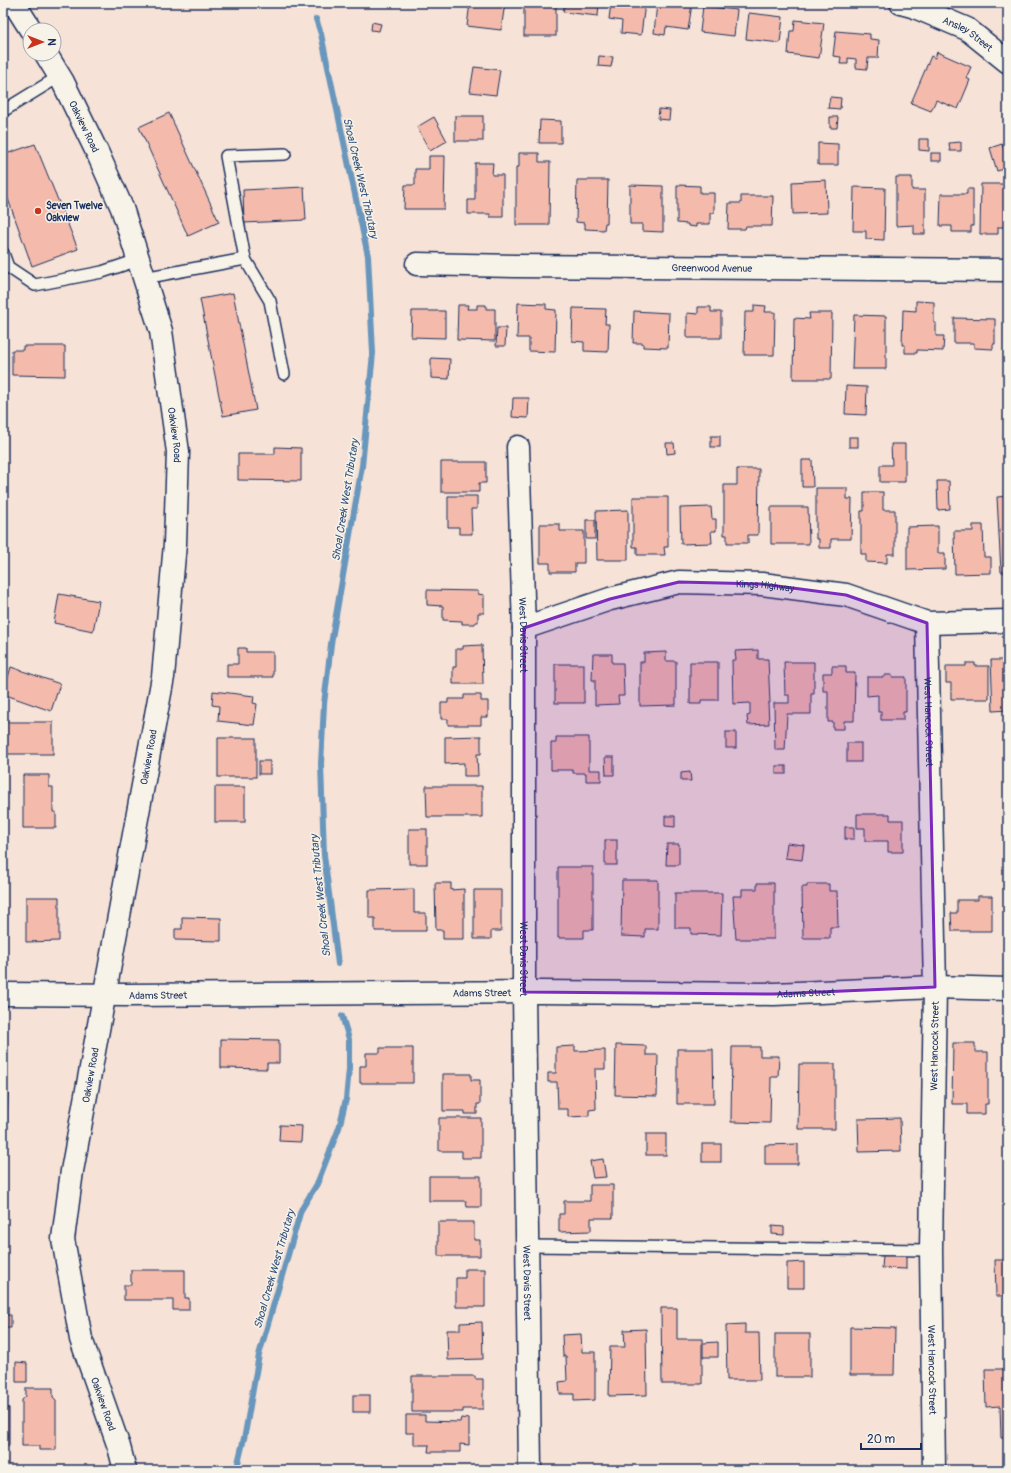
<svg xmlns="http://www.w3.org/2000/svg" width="1011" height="1473" viewBox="0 0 1011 1473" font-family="Pangolin,sans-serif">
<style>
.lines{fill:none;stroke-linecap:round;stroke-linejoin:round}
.stream{stroke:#6796bc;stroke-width:6}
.building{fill:#f4bbac;stroke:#1b2f5e}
.lane-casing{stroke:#1b2f5e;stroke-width:14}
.street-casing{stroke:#1b2f5e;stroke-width:25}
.secondary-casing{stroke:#1b2f5e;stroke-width:25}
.lane{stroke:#f7f3e8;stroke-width:11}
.street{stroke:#f7f3e8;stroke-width:22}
.secondary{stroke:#f7f3e8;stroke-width:22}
.marked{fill:#7b2cbf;fill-opacity:0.2;stroke:#7b2cbf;stroke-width:3;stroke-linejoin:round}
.poi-dot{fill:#c8321e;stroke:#f7f3e8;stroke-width:1.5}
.labels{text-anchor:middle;stroke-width:3;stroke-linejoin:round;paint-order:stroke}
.street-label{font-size:10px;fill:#1b2f5e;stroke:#f7f3e8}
.poi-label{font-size:10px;font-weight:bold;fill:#1b2f5e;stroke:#f7f3e8;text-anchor:start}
.water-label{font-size:11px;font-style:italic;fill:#34517d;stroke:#f7f3e8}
</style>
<rect width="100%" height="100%" fill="#f6e2d6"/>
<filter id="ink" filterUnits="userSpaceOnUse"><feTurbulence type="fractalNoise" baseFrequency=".025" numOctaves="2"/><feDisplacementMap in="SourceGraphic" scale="8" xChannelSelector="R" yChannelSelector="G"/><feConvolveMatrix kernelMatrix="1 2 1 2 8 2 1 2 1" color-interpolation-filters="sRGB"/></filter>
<g filter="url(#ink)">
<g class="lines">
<g class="stream">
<path d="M 316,19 L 321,34 L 368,256 L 373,353 L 362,466 L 331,644 L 324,704 L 321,764 L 324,855 L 338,964"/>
<path d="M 238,1463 L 245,1434 L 259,1355 L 301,1210 L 317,1184 L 339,1128 L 346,1099 L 349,1069 L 349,1039 L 342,1016"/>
</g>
</g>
<g class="building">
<path d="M 428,3 L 455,3 L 454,7 L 428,5 Z"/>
<path d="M 470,3 L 505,3 L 501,30 L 467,26 Z"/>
<rect x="524" y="3" width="32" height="33"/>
<path d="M 565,3 L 599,3 L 598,16 L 563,12 Z"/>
<path d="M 611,3 L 645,3 L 641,35 L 621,33 L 622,21 L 609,19 Z"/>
<path d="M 657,3 L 692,4 L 688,30 L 666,27 L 665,35 L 654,33 Z"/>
<path d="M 703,6 L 737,10 L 734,36 L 700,32 Z"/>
<path d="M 749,13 L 783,17 L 780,43 L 746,39 Z"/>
<path d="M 795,20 L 824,23 L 819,58 L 788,54 L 790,31 L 794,31 Z"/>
<path d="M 372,22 L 381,24 L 379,31 L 371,30 Z"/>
<path d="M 836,31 L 870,34 L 870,39 L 879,40 L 878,58 L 868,58 L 867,69 L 856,68 L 856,59 L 848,58 L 848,64 L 840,64 L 841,57 L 833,56 Z"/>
<path d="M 937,52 L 971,67 L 966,78 L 970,80 L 958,109 L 936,100 L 931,111 L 911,103 L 931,56 L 935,58 Z"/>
<path d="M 599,56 L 613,57 L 611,67 L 598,66 Z"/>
<path d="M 474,67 L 500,70 L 496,95 L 470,92 Z"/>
<path d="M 830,97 L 841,98 L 840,109 L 828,108 Z"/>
<path d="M 659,109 L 670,110 L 669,120 L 658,119 Z"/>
<path d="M 169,113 L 219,222 L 188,236 L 139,127 Z"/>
<rect x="455" y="116" width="28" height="25"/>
<path d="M 434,117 L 447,141 L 430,151 L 417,127 Z"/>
<path d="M 830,117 L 838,117 L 837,128 L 830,128 Z"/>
<path d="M 540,120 L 561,121 L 561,143 L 539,143 Z"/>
<path d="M 919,139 L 929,139 L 929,151 L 919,150 Z"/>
<path d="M 961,142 L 961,151 L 950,151 L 949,143 Z"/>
<path d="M 818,143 L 838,144 L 838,165 L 818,165 Z"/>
<path d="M 35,144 L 78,249 L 32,266 L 3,185 L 3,155 Z"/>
<path d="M 1002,144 L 1008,162 L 1008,168 L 997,171 L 990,148 Z"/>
<path d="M 519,153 L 539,153 L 539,162 L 550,162 L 549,225 L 516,225 L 516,167 L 519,167 Z"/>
<rect x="931" y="153" width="10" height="8"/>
<path d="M 429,156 L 445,156 L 444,209 L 404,209 L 405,185 L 415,185 L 415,169 L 429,169 Z"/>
<path d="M 475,163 L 493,163 L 492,175 L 503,175 L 503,217 L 490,217 L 490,214 L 468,214 L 468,200 L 475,200 Z"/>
<path d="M 896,177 L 912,177 L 912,190 L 925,190 L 925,234 L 914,234 L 914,225 L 896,226 Z"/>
<path d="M 577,180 L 608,180 L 607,223 L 605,223 L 604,230 L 585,229 L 585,223 L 576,222 Z"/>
<path d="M 826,180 L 827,213 L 793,214 L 792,182 Z"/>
<path d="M 981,184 L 1008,184 L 1008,227 L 998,227 L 998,234 L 980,234 Z"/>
<path d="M 630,185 L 663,186 L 663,232 L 642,231 L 642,224 L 630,224 Z"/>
<path d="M 677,185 L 700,186 L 700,193 L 714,193 L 714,213 L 710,213 L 710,224 L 696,224 L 696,227 L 688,226 L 688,224 L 677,223 Z"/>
<path d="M 304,187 L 306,220 L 244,223 L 243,190 Z"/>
<path d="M 854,187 L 885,188 L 884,240 L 866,239 L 866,231 L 853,231 Z"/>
<path d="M 967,189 L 973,189 L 973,226 L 971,226 L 971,232 L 952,232 L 952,226 L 940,226 L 941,194 L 967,194 Z"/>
<path d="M 741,196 L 773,196 L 772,226 L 746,226 L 745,229 L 728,229 L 729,203 L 741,203 Z"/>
<path d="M 233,293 L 256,410 L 223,416 L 200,299 Z"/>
<path d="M 916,301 L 934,302 L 934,323 L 936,323 L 936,336 L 944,336 L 943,351 L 917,350 L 917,353 L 905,353 L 905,345 L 902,345 L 903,310 L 916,311 Z"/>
<path d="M 518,303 L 546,304 L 546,309 L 556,310 L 555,352 L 529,351 L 529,338 L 517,338 Z"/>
<path d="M 458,305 L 468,305 L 467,309 L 477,309 L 477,305 L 486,305 L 486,309 L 495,309 L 495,341 L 457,340 Z"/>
<path d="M 754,305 L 766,306 L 765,312 L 775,312 L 774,355 L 744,355 L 745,312 L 754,312 Z"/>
<path d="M 698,307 L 711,307 L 711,312 L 721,312 L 721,338 L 687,338 L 687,313 L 698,314 Z"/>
<path d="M 573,308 L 606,309 L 605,324 L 609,324 L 608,352 L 584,351 L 584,342 L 572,341 Z"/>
<path d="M 412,311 L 445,311 L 445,338 L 411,337 Z"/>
<path d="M 634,311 L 669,313 L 668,348 L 643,347 L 643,343 L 633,343 Z"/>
<path d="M 809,313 L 832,313 L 831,379 L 793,379 L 794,318 L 810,319 Z"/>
<path d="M 854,315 L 886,316 L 886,369 L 852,369 Z"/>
<path d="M 954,318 L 995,319 L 995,344 L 993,344 L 993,349 L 974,348 L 974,343 L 954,343 Z"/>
<path d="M 497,328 L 506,328 L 505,346 L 496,346 Z"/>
<path d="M 23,346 L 65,346 L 65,376 L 12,375 L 12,350 L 23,350 Z"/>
<path d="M 431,358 L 450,359 L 449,379 L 431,378 Z"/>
<path d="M 846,386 L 867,387 L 866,415 L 845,414 Z"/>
<path d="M 513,398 L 529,398 L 528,418 L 512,417 Z"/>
<rect x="711" y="436" width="9" height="11"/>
<rect x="849" y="437" width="9" height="10"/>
<path d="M 666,443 L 674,443 L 675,453 L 667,454 Z"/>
<path d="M 891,444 L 905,444 L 905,482 L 880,482 L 880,465 L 892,465 Z"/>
<path d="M 275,447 L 301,448 L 301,481 L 238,480 L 238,454 L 275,454 Z"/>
<path d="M 802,460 L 812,460 L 813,487 L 802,487 Z"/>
<path d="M 441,462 L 486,462 L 486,483 L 479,483 L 479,492 L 441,492 Z"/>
<path d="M 737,469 L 759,469 L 758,535 L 748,535 L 748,543 L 727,543 L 727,535 L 724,535 L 724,485 L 737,485 Z"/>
<path d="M 937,481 L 949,481 L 950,509 L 938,510 Z"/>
<path d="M 816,488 L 847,488 L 847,499 L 852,499 L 851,539 L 831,539 L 831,548 L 819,548 L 819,539 L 816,539 Z"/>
<path d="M 864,492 L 883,492 L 883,510 L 895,510 L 895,554 L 887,554 L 887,563 L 866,562 L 866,554 L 861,554 L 861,511 L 864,511 Z"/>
<path d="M 448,496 L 477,496 L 477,509 L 471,509 L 472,534 L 459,534 L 459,527 L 448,527 Z"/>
<path d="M 1008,496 L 1008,572 L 1001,572 L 997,497 Z"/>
<path d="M 633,497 L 668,497 L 668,547 L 664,547 L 665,555 L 637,555 L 637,547 L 633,547 Z"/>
<path d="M 711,507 L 712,519 L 716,519 L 716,531 L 711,531 L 712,543 L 681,544 L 680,508 Z"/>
<path d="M 771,507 L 808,507 L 809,544 L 771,544 Z"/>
<path d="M 628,510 L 628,560 L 597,560 L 596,511 Z"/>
<rect x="586" y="520" width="9" height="19"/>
<path d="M 540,524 L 560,524 L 560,531 L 584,531 L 584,563 L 575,563 L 575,572 L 550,572 L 550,563 L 540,563 Z"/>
<path d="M 973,525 L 983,525 L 984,557 L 991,557 L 991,573 L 955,574 L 954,531 L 973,531 Z"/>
<path d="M 938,526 L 938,553 L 945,553 L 945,569 L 907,570 L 907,527 Z"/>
<path d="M 427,590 L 478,591 L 478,594 L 484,595 L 484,613 L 478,613 L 478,622 L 475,622 L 475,624 L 462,624 L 462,621 L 443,620 L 443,606 L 427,605 Z"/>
<path d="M 59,594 L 99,601 L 93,631 L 54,623 Z"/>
<path d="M 482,645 L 483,684 L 453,684 L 453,667 L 456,667 L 456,649 L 463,649 L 463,646 Z"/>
<path d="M 238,648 L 246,648 L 246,652 L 273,652 L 273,677 L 227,677 L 227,664 L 238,664 Z"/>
<path d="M 758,650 L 758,659 L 768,659 L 770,703 L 768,703 L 769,724 L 748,725 L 747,716 L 750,715 L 750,703 L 733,704 L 732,660 L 736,660 L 735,651 Z"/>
<path d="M 666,652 L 666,661 L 676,661 L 676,705 L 640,706 L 640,662 L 644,662 L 644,653 Z"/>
<path d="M 593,654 L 612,654 L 612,663 L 623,663 L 624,696 L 618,696 L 619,704 L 595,705 L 595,680 L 592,680 Z"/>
<path d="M 991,660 L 1008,660 L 1008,710 L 993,711 Z"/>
<path d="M 690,662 L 718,662 L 718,700 L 701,700 L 701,704 L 690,704 Z"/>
<path d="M 784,662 L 814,662 L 814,694 L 811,694 L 811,714 L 787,714 L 785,750 L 775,750 L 774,703 L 789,703 L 789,695 L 785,695 Z"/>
<path d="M 966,663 L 975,663 L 975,666 L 989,666 L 989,699 L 951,699 L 951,683 L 946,683 L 946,666 L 966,666 Z"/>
<rect x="555" y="664" width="29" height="39"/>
<path d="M 832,666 L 846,666 L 846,673 L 855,673 L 854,721 L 844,721 L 844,729 L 833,729 L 833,722 L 828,722 L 828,691 L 823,691 L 823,673 L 832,673 Z"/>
<path d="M 11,667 L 60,684 L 51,711 L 3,694 Z"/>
<path d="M 885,675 L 892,675 L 892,677 L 906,677 L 906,712 L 903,712 L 903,720 L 881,720 L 881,712 L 878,712 L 878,695 L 867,696 L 867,677 L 885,677 Z"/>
<path d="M 213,691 L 254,696 L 253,703 L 257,704 L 254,725 L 218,721 L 219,706 L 212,705 Z"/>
<path d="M 464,695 L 481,695 L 481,701 L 488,701 L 488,717 L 481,717 L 481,725 L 448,725 L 448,719 L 441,719 L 441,703 L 448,703 L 448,699 L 464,699 Z"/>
<rect x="3" y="722" width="50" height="32"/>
<rect x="726" y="732" width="10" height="16"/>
<path d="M 481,736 L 481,754 L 477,754 L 478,776 L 464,776 L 464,763 L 445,764 L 445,737 Z"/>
<path d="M 556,737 L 589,737 L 589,770 L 601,770 L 601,781 L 586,781 L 586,773 L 573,773 L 573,770 L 551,770 L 551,743 L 556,743 Z"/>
<rect x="218" y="738" width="38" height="39"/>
<rect x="847" y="743" width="14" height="19"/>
<path d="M 605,757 L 614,757 L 614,775 L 606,775 Z"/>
<rect x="259" y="761" width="11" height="13"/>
<rect x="776" y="766" width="10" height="8"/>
<path d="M 690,772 L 691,781 L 681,781 L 681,773 Z"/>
<path d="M 23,775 L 49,775 L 49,787 L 53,787 L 53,812 L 56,812 L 56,828 L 23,828 Z"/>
<path d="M 426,786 L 482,786 L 482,817 L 427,817 Z"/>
<rect x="215" y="787" width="30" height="35"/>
<path d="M 857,814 L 890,814 L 890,820 L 903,820 L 903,852 L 888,852 L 888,841 L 865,841 L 865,828 L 857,828 Z"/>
<path d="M 665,816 L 675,816 L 675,827 L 665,826 Z"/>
<rect x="845" y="827" width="9" height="12"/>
<rect x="409" y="829" width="18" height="35"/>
<rect x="605" y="840" width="12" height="25"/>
<path d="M 787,843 L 804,845 L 802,860 L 785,858 Z"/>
<path d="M 667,844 L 679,844 L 679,865 L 666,865 Z"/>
<path d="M 558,867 L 593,867 L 593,930 L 584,930 L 584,938 L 558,938 Z"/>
<path d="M 622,880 L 658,880 L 658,929 L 645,929 L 645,937 L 621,936 Z"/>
<path d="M 435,883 L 451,883 L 451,890 L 464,889 L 464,939 L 443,939 L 443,930 L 436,930 Z"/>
<path d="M 757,883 L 774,883 L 774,939 L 736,939 L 733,896 L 742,896 L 742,889 L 757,889 Z"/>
<path d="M 807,884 L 829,884 L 829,891 L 837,891 L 838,927 L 830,927 L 830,938 L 803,938 L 802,887 L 807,887 Z"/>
<path d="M 414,889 L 414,913 L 426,913 L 426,931 L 375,931 L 375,918 L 369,918 L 369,890 Z"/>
<path d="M 474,890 L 501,890 L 501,931 L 491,931 L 491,939 L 474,939 Z"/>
<path d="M 675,893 L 722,893 L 721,935 L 691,934 L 691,928 L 675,928 Z"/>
<path d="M 978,896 L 992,896 L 992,931 L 952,931 L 951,913 L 957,913 L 957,900 L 978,900 Z"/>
<path d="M 26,897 L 59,897 L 59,941 L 26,942 Z"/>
<path d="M 182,917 L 221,918 L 221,941 L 175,940 L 175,929 L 182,929 Z"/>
<path d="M 3,1025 L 6,1026 L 4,1068 L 3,1068 Z"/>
<path d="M 221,1039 L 279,1040 L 279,1063 L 267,1063 L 267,1069 L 221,1068 Z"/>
<path d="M 953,1043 L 975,1043 L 975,1052 L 988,1052 L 988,1104 L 985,1104 L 985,1114 L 967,1114 L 967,1104 L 952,1104 Z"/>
<path d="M 616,1045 L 646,1046 L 646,1055 L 658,1055 L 657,1096 L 615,1095 Z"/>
<path d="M 575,1046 L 575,1051 L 605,1050 L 605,1069 L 595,1069 L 596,1109 L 589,1110 L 589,1116 L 568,1117 L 568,1109 L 558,1109 L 557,1082 L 548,1082 L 548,1073 L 556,1073 L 556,1047 Z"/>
<path d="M 732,1047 L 760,1047 L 760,1056 L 779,1056 L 778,1077 L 771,1077 L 770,1123 L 731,1122 Z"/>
<path d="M 380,1048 L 413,1048 L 413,1083 L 360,1083 L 360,1066 L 366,1066 L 366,1053 L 380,1053 Z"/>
<path d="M 677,1049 L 713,1049 L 714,1104 L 677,1104 Z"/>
<path d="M 799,1064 L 835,1064 L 835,1129 L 798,1129 Z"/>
<path d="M 443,1074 L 471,1074 L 471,1080 L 480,1080 L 480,1104 L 477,1104 L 477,1114 L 465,1114 L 465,1111 L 443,1111 Z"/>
<path d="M 3,1094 L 8,1094 L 7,1127 L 3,1127 Z"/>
<path d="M 439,1118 L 481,1118 L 481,1158 L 462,1158 L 462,1151 L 439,1151 Z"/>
<path d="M 900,1118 L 901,1151 L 859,1152 L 858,1119 Z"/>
<path d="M 280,1125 L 302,1126 L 301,1142 L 279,1141 Z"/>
<rect x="646" y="1134" width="20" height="21"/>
<rect x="702" y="1144" width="19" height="18"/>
<path d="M 798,1144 L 798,1164 L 765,1164 L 765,1145 Z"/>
<path d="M 603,1159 L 606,1177 L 593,1178 L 590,1161 Z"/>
<path d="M 429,1176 L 481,1176 L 481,1207 L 467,1207 L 466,1201 L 429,1201 Z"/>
<path d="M 590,1185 L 613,1185 L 613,1218 L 591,1218 L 591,1231 L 559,1232 L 559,1214 L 564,1214 L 564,1201 L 590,1201 Z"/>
<path d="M 438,1222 L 474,1222 L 474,1240 L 480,1240 L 480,1256 L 438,1256 Z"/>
<path d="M 772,1226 L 784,1227 L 784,1235 L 772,1234 Z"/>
<path d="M 883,1255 L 906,1256 L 906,1269 L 882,1268 Z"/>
<path d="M 995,1260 L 1008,1260 L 1008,1296 L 996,1296 Z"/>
<path d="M 804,1262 L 804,1288 L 787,1288 L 787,1263 Z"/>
<path d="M 465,1269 L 485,1269 L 485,1307 L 456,1307 L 456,1278 L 465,1278 Z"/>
<path d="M 131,1270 L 185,1270 L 185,1298 L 189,1298 L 189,1310 L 173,1310 L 173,1300 L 124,1300 L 124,1285 L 131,1285 Z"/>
<path d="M 3,1307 L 6,1307 L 6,1315 L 11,1315 L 11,1328 L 3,1328 Z"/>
<path d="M 661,1308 L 677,1308 L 677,1339 L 702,1339 L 702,1384 L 662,1384 Z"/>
<path d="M 482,1322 L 483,1359 L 448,1360 L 447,1330 L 460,1330 L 460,1323 Z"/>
<path d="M 745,1324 L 745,1333 L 759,1333 L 760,1380 L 727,1380 L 726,1325 Z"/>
<path d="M 850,1327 L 895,1328 L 894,1375 L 850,1375 Z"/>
<path d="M 646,1329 L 647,1395 L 609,1396 L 610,1347 L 625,1347 L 624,1330 Z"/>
<path d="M 581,1334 L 582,1352 L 595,1352 L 595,1400 L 574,1401 L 574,1394 L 560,1394 L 559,1382 L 567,1381 L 566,1356 L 563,1356 L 562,1335 Z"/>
<rect x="775" y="1334" width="35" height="43"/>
<path d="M 718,1342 L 718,1357 L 703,1357 L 703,1343 Z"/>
<path d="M 16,1362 L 27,1363 L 27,1382 L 16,1382 Z"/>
<path d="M 985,1369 L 1008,1369 L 1008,1438 L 1001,1438 L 1000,1406 L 986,1407 Z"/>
<path d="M 412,1376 L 475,1376 L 475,1379 L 483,1379 L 483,1409 L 463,1409 L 463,1412 L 412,1412 Z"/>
<path d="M 26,1388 L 53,1388 L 53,1397 L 56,1400 L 56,1450 L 39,1450 L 39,1446 L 22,1446 L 22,1400 L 26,1396 Z"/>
<rect x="353" y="1395" width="17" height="17"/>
<path d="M 3,1399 L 6,1399 L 6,1408 L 9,1408 L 9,1446 L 3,1446 Z"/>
<path d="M 406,1415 L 425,1415 L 425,1421 L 460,1422 L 461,1418 L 469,1419 L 469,1445 L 460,1444 L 460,1452 L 428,1452 L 429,1445 L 414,1445 L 414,1433 L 406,1433 Z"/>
</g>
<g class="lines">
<g class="lane-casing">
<g id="lane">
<path d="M 3,111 L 60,76"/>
<path d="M 3,253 L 8,267 L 35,285 L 102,272 L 138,260"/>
<path d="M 245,259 L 270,301 L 284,374"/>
<path d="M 144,278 L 245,259 L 226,156 L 285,154"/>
<path d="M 527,1246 L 931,1250"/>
</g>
</g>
<g class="street-casing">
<g id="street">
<path id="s1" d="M 901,3 L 915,7 L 967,29 L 1008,62"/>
<path id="s2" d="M 417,264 L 515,266 L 1008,270"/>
<path id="s3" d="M 518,447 L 524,628 L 524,992 L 530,1470"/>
<path id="s4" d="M 927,623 L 935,987 L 931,1250 L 934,1470"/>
<path id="s5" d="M 524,628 L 610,599 L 679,582 L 762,584 L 846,595 L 927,623 L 1008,621"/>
<path id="s6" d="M 3,994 L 128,995 L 540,992 L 774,994 L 935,987 L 1008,989"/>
</g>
</g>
<g class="secondary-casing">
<g id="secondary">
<path d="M 14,3 L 31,30"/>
<path id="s7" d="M 46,54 L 63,82 L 98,154 L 122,208 L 161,331 L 178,452 L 175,544 L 163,677 L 72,1171 L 63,1239 L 81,1339 L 119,1447 L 125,1470"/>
</g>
</g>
<use href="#lane" class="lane"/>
<use href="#street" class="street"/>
<use href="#secondary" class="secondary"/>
</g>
</g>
<path class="marked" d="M 679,582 L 762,584 L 846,595 L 927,623 L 935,987 L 774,994 L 524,992 L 524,628 L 610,599 Z"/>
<circle class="poi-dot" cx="38" cy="211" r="4"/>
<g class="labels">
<g class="street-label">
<text dy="4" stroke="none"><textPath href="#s1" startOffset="74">Ansley Street</textPath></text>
<text dy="4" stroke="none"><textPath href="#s7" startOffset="82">Oakview Road</textPath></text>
<text dy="4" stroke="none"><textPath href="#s2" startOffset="295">Greenwood Avenue</textPath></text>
<text dy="4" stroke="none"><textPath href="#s7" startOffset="406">Oakview Road</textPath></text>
<text dy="4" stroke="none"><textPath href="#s5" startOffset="248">Kings Highway</textPath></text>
<text dy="4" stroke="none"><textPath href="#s3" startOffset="188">West Davis Street</textPath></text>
<text dy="4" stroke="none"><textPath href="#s4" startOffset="99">West Hancock Street</textPath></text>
<text transform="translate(148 757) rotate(-80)" y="4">Oakview Road</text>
<text dy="4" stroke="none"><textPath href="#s3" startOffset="512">West Davis Street</textPath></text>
<text dy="4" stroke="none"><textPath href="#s6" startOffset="479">Adams Street</textPath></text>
<text dy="4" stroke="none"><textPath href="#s6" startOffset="803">Adams Street</textPath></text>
<text dy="4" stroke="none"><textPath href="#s6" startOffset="155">Adams Street</textPath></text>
<text transform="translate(934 1046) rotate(-89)" y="4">West Hancock Street</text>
<text transform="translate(90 1075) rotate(-80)" y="4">Oakview Road</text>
<text dy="4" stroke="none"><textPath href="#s3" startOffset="836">West Davis Street</textPath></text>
<text dy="4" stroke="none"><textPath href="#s4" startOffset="747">West Hancock Street</textPath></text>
<text dy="4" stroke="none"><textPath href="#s7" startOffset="1390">Oakview Road</textPath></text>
</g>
<g class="poi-label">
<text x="46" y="209">Seven Twelve<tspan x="46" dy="12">Oakview</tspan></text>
</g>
<g class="water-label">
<text transform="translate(361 178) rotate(77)" y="4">Shoal Creek West Tributary</text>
<text transform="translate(345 500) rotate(-81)" y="4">Shoal Creek West Tributary</text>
<text transform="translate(320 896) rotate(-96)" y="4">Shoal Creek West Tributary</text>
<text transform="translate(274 1269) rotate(-74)" y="4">Shoal Creek West Tributary</text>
</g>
</g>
<rect width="1011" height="1473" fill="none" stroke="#f7f3e8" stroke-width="16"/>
<rect x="8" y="8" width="995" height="1457" fill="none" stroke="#1b2f5e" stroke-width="1.5" filter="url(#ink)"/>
<g transform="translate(42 42) rotate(90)"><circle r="19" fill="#f7f3e8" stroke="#9fa5b1"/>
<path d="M0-3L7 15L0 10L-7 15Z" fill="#c8321e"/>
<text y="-6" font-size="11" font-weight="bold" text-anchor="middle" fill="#1b2f5e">N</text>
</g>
<path d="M861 1443v6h60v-6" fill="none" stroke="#1b2f5e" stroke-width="2"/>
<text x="867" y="1443" font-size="12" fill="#1b2f5e" stroke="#f7f3e8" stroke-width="3" paint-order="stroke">20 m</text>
</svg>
